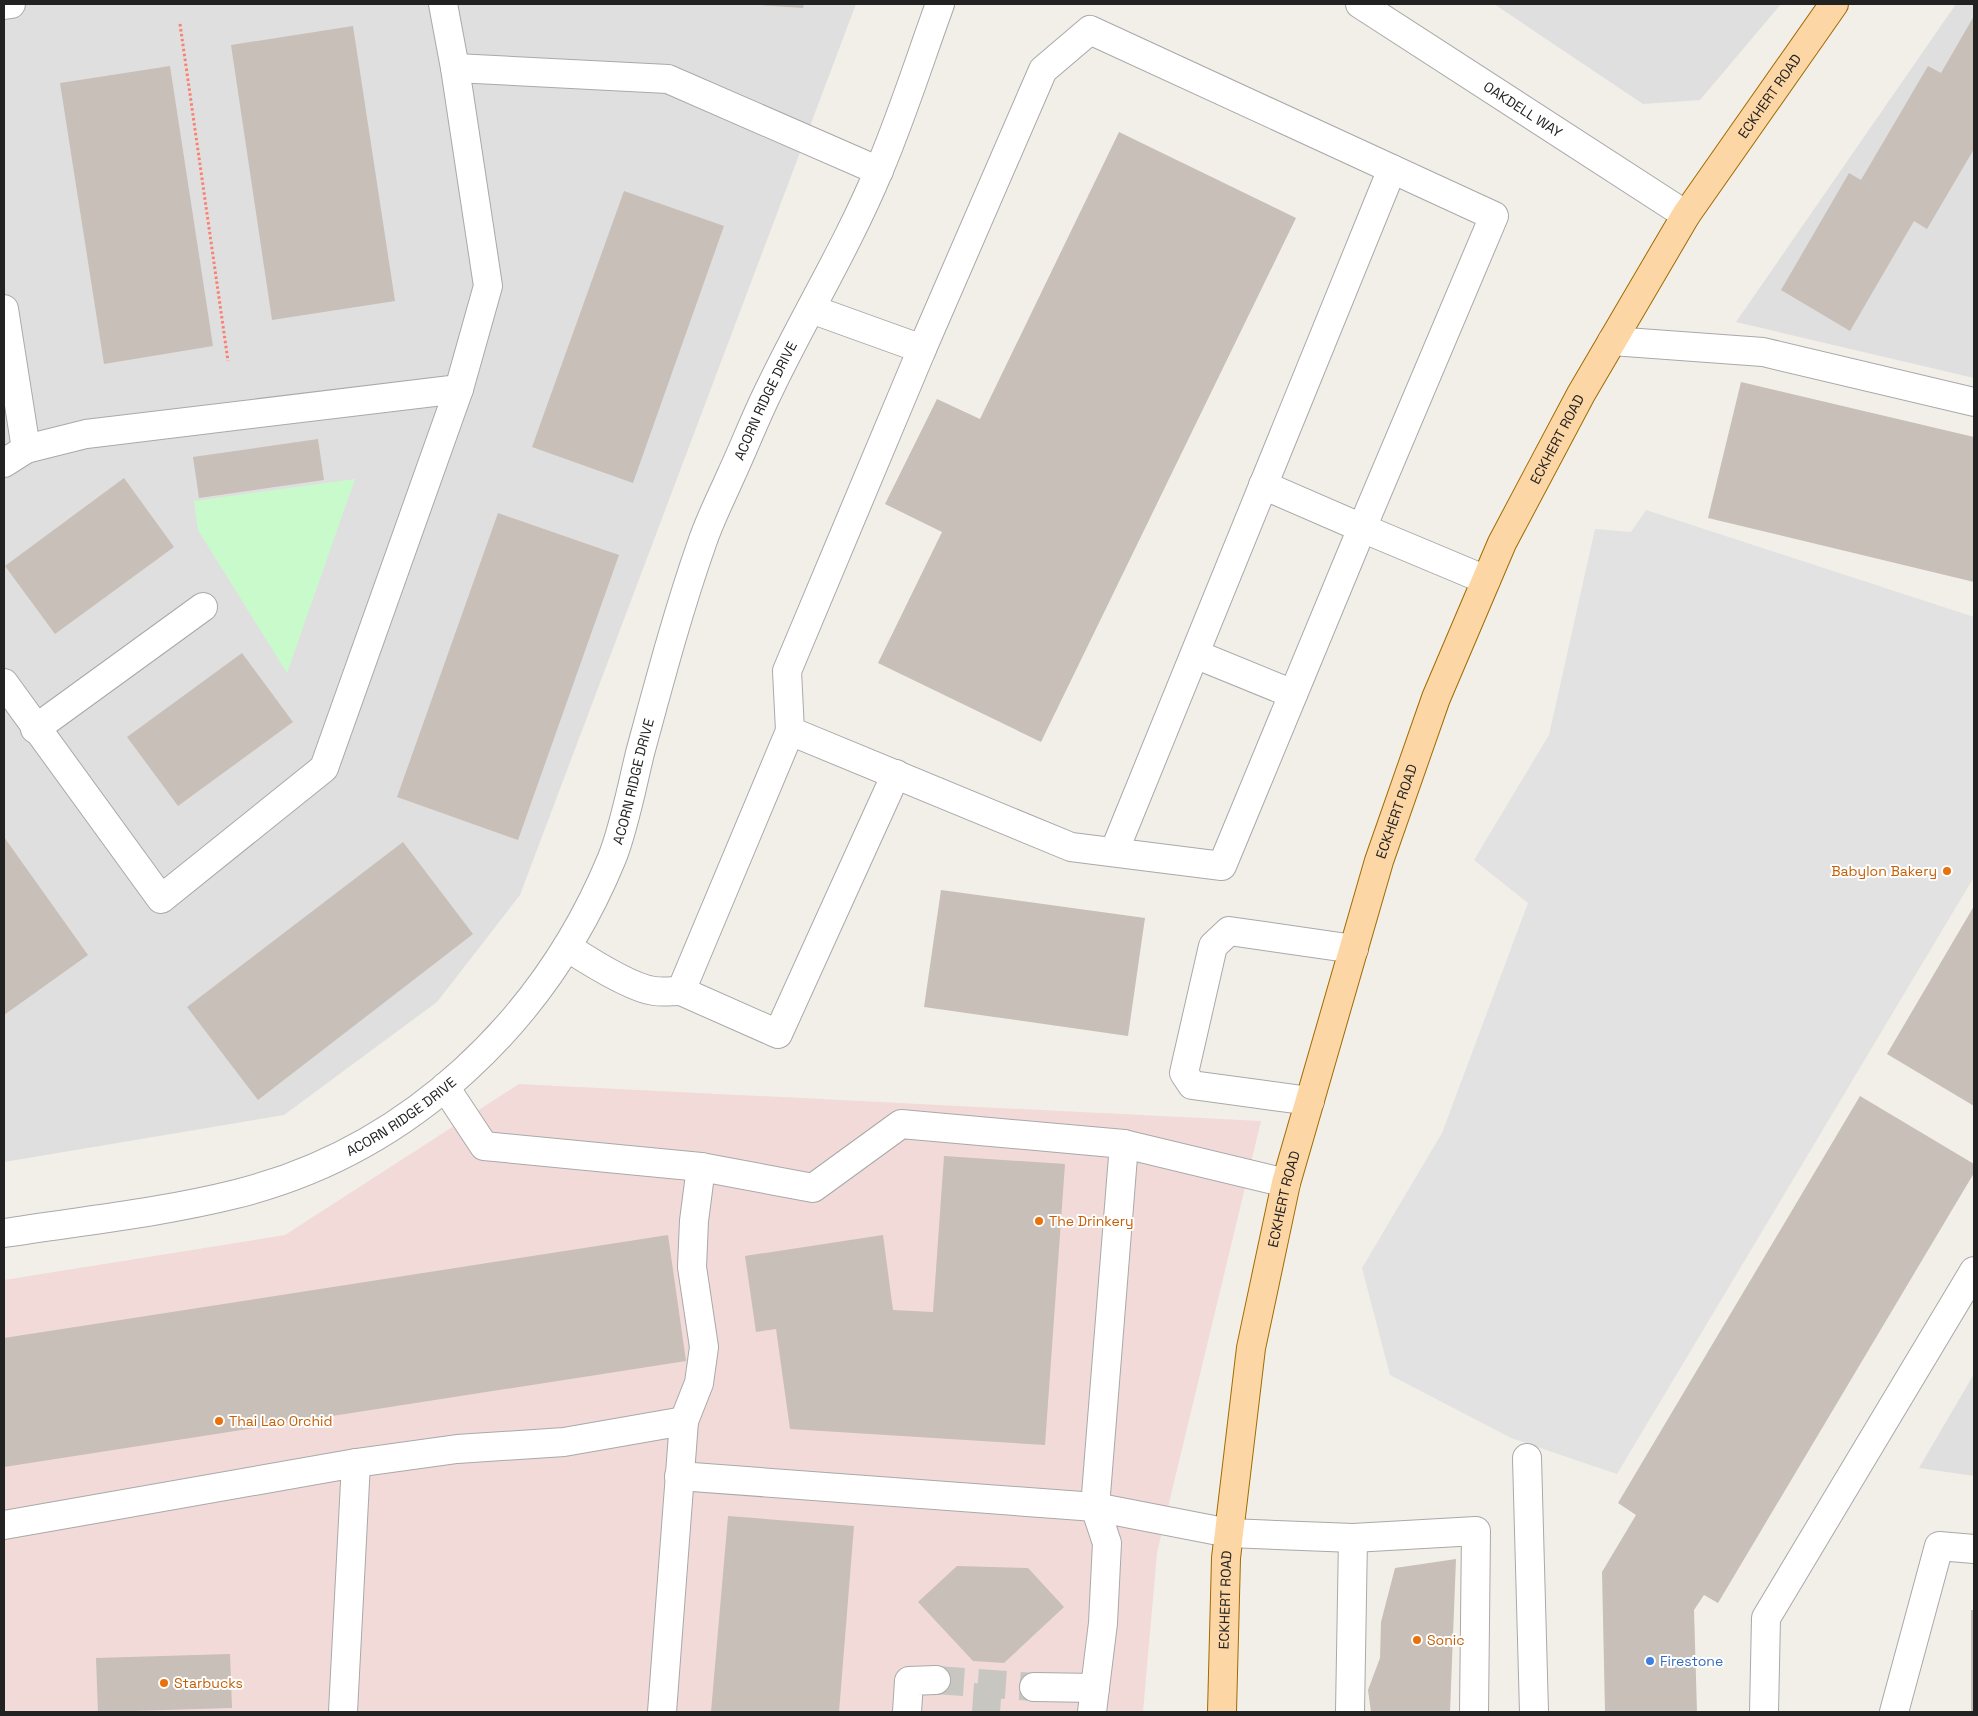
<svg xmlns="http://www.w3.org/2000/svg" width="1978" height="1716" viewBox="0 0 1978 1716" font-family="'Space Grotesk',sans-serif">
<style>
.residential{fill:#e0dfdf}
.commercial{fill:#f2dad9}
.park{fill:#c8facc}
.parking{fill:#e2e2e2}
.building{fill:#c7bfb8}
.lines{fill:none;stroke-linecap:round;stroke-linejoin:round}
.minor-tunnel{stroke:#c8c6c1;stroke-width:28;stroke-dasharray:28 14;stroke-linecap:butt}
.minor-casing{stroke:#a9a9a9;stroke-width:30}
.major-casing{stroke:#a06b00;stroke-width:30}
.path{stroke:#fa8072;stroke-width:3;stroke-dasharray:2.5 2.5;stroke-linecap:butt}
.minor{stroke:#fff;stroke-width:28}
.major{stroke:#fcd6a4;stroke-width:28}
.food-dot{fill:#e8710a;stroke:#fff;stroke-width:2}
.shop-dot{fill:#3f7fe0;stroke:#fff;stroke-width:2}
.labels{text-anchor:middle;stroke-width:4;stroke-linejoin:round;paint-order:stroke}
.street-label{font-size:14px;fill:#222;stroke:#fff}
.food-label{font-size:14px;fill:#c56008;stroke:#fff;text-anchor:start}
.shop-label{font-size:14px;fill:#366cbe;stroke:#fff;text-anchor:start}
</style>
<rect width="100%" height="100%" fill="#f2efe9"/>
<g class="residential">
<path d="M 4,4 L 856,4 L 520,895 L 437,1002 L 284,1115 L 4,1162 Z"/>
<path d="M 1494,4 L 1781,4 L 1700,100 L 1643,104 Z"/>
<path d="M 1956,4 L 1974,4 L 1974,378 L 1736,322 Z"/>
<path d="M 1974,1374 L 1974,1476 L 1919,1468 Z"/>
</g>
<path class="commercial" d="M 519,1084 L 1261,1121 L 1157,1553 L 1143,1712 L 4,1712 L 4,1280 L 285,1235 Z"/>
<path class="park" d="M 355,479 L 287,673 L 198,530 L 194,501 Z"/>
<path class="parking" d="M 1646,510 L 1974,617 L 1974,877 L 1617,1474 L 1511,1438 L 1390,1375 L 1362,1268 L 1442,1133 L 1528,903 L 1474,860 L 1549,735 L 1595,529 L 1631,532 Z"/>
<g class="building">
<path d="M 760,4 L 804,4 L 803,8 L 760,5 Z"/>
<path d="M 1974,16 L 1974,149 L 1927,229 L 1914,221 L 1850,331 L 1781,290 L 1849,173 L 1861,180 L 1928,66 L 1941,73 Z"/>
<path d="M 353,26 L 395,301 L 272,320 L 231,45 Z"/>
<path d="M 170,66 L 213,346 L 104,364 L 60,83 Z"/>
<path d="M 1119,132 L 1296,218 L 1041,742 L 878,663 L 942,532 L 885,504 L 937,399 L 980,419 Z"/>
<path d="M 624,191 L 724,226 L 633,483 L 532,447 Z"/>
<path d="M 1741,382 L 1974,437 L 1974,582 L 1708,518 Z"/>
<path d="M 318,439 L 324,480 L 199,498 L 193,457 Z"/>
<path d="M 124,478 L 174,547 L 55,634 L 5,566 Z"/>
<path d="M 498,513 L 619,555 L 518,840 L 397,797 Z"/>
<path d="M 242,653 L 293,722 L 178,806 L 127,737 Z"/>
<path d="M 4,837 L 88,955 L 4,1015 Z"/>
<path d="M 403,842 L 473,934 L 258,1100 L 187,1007 Z"/>
<path d="M 941,890 L 1145,918 L 1128,1036 L 924,1007 Z"/>
<path d="M 1974,906 L 1974,1106 L 1887,1054 Z"/>
<path d="M 1860,1096 L 1974,1164 L 1974,1173 L 1718,1603 L 1704,1595 L 1694,1610 L 1697,1712 L 1605,1712 L 1602,1572 L 1636,1515 L 1618,1503 Z"/>
<path d="M 944,1156 L 1065,1164 L 1045,1445 L 790,1429 L 776,1329 L 756,1332 L 745,1256 L 883,1235 L 893,1310 L 933,1312 Z"/>
<path d="M 668,1235 L 686,1361 L 4,1467 L 4,1338 Z"/>
<path d="M 728,1516 L 854,1526 L 839,1712 L 711,1712 Z"/>
<path d="M 1456,1559 L 1450,1712 L 1371,1712 L 1368,1690 L 1380,1658 L 1381,1622 L 1395,1568 Z"/>
<path d="M 957,1566 L 1028,1568 L 1064,1607 L 1004,1663 L 973,1661 L 918,1602 Z"/>
<rect x="1971" y="1610" width="3" height="102"/>
<path d="M 230,1654 L 232,1708 L 98,1712 L 96,1658 Z"/>
</g>
<g class="lines">
<g class="minor-tunnel">
<path d="M 936,1680 L 1034,1687"/>
<path d="M 986,1712 L 988,1684"/>
</g>
<g class="minor-casing">
<g id="minor">
<path id="s1" d="M 1360,4 L 1686,215"/>
<path d="M 4,5 L 11,4"/>
<path d="M 455,68 L 668,79 L 879,171"/>
<path d="M 4,309 L 26,449"/>
<path d="M 811,309 L 922,349 L 1043,70 L 1090,30 L 1494,216 L 1362,528 L 1486,580"/>
<path d="M 1612,341 L 1763,352 L 1974,402"/>
<path d="M 922,349 L 787,671 L 790,731 L 1071,847 L 1222,866 L 1362,528 L 1263,485"/>
<path d="M 4,463 L 26,449 L 86,434 L 459,389"/>
<path d="M 1195,654 L 1293,694"/>
<path d="M 4,683 L 161,899 L 324,768 L 459,389 L 488,286 L 455,68 L 443,4"/>
<path d="M 35,729 L 203,607"/>
<path d="M 790,731 L 681,991 L 778,1034 L 896,774"/>
<path d="M 1114,852 L 1392,169"/>
<path d="M 567,947 C 587,960 631,988 654,991 C 662,992 672,991 681,991"/>
<path d="M 445,1087 L 484,1146 L 701,1167 L 813,1188 L 901,1124 L 1124,1144 L 1286,1183"/>
<path d="M 1310,1101 L 1192,1085 L 1184,1073 L 1213,946 L 1229,931 L 1354,949"/>
<path id="s2" d="M 4,1233 C 81,1221 160,1213 236,1194 C 409,1151 545,1021 612,858 C 624,828 632,786 640,753 C 659,683 678,611 702,543 C 710,519 722,496 732,473 C 745,445 756,416 770,388 C 805,315 848,245 879,170 C 902,116 920,59 940,4"/>
<path d="M 684,1421 L 699,1383 L 704,1347 L 692,1267 L 694,1221 L 701,1167"/>
<path d="M 1527,1458 L 1534,1712"/>
<path d="M 679,1476 L 1095,1507 L 1124,1144"/>
<path d="M 4,1525 L 356,1463 L 457,1449 L 564,1442 L 684,1421 L 662,1712"/>
<path d="M 1034,1687 L 1095,1688"/>
<path d="M 343,1712 L 356,1463"/>
<path d="M 907,1712 L 909,1681 L 936,1680"/>
<path d="M 1092,1712 L 1103,1623 L 1107,1543 L 1095,1507 L 1229,1533 L 1353,1538 L 1476,1531 L 1474,1712"/>
<path d="M 1350,1712 L 1353,1538"/>
<path d="M 1764,1712 L 1766,1618 L 1974,1271"/>
<path d="M 1894,1712 L 1939,1546 L 1974,1549"/>
</g>
</g>
<g class="major-casing">
<g id="major">
<path id="s3" d="M 1222,1712 L 1226,1558 L 1251,1348 L 1286,1183 L 1379,861 L 1436,698 L 1502,543 L 1581,394 L 1686,215 L 1834,4"/>
</g>
</g>
<path class="path" d="M 180,24 L 228,361"/>
<use href="#minor" class="minor"/>
<use href="#major" class="major"/>
</g>
<g class="food-dot">
<circle cx="1947" cy="871" r="5"/>
<circle cx="1039" cy="1221" r="5"/>
<circle cx="219" cy="1421" r="5"/>
<circle cx="1417" cy="1640" r="5"/>
<circle cx="164" cy="1683" r="5"/>
</g>
<circle class="shop-dot" cx="1650" cy="1661" r="5"/>
<g class="labels">
<g class="street-label">
<text dy="5" stroke="none"><textPath href="#s3" startOffset="1732">ECKHERT ROAD</textPath></text>
<text dy="5" stroke="none"><textPath href="#s1" startOffset="194">OAKDELL WAY</textPath></text>
<text dy="5" stroke="none"><textPath href="#s2" startOffset="1242">ACORN RIDGE DRIVE</textPath></text>
<text dy="5" stroke="none"><textPath href="#s3" startOffset="1328">ECKHERT ROAD</textPath></text>
<text dy="5" stroke="none"><textPath href="#s2" startOffset="838">ACORN RIDGE DRIVE</textPath></text>
<text dy="5" stroke="none"><textPath href="#s3" startOffset="922">ECKHERT ROAD</textPath></text>
<text dy="5" stroke="none"><textPath href="#s2" startOffset="419">ACORN RIDGE DRIVE</textPath></text>
<text dy="5" stroke="none"><textPath href="#s3" startOffset="518">ECKHERT ROAD</textPath></text>
<text dy="5" stroke="none"><textPath href="#s3" startOffset="112">ECKHERT ROAD</textPath></text>
</g>
<g class="food-label">
<text x="1937" y="876" text-anchor="end">Babylon Bakery</text>
<text x="1049" y="1226">The Drinkery</text>
<text x="229" y="1426">Thai Lao Orchid</text>
<text x="1427" y="1645">Sonic</text>
<text x="174" y="1688">Starbucks</text>
</g>
<g class="shop-label">
<text x="1660" y="1666">Firestone</text>
</g>
</g>
<rect width="1978" height="1716" fill="none" stroke="#222222" stroke-width="10"/>
</svg>
